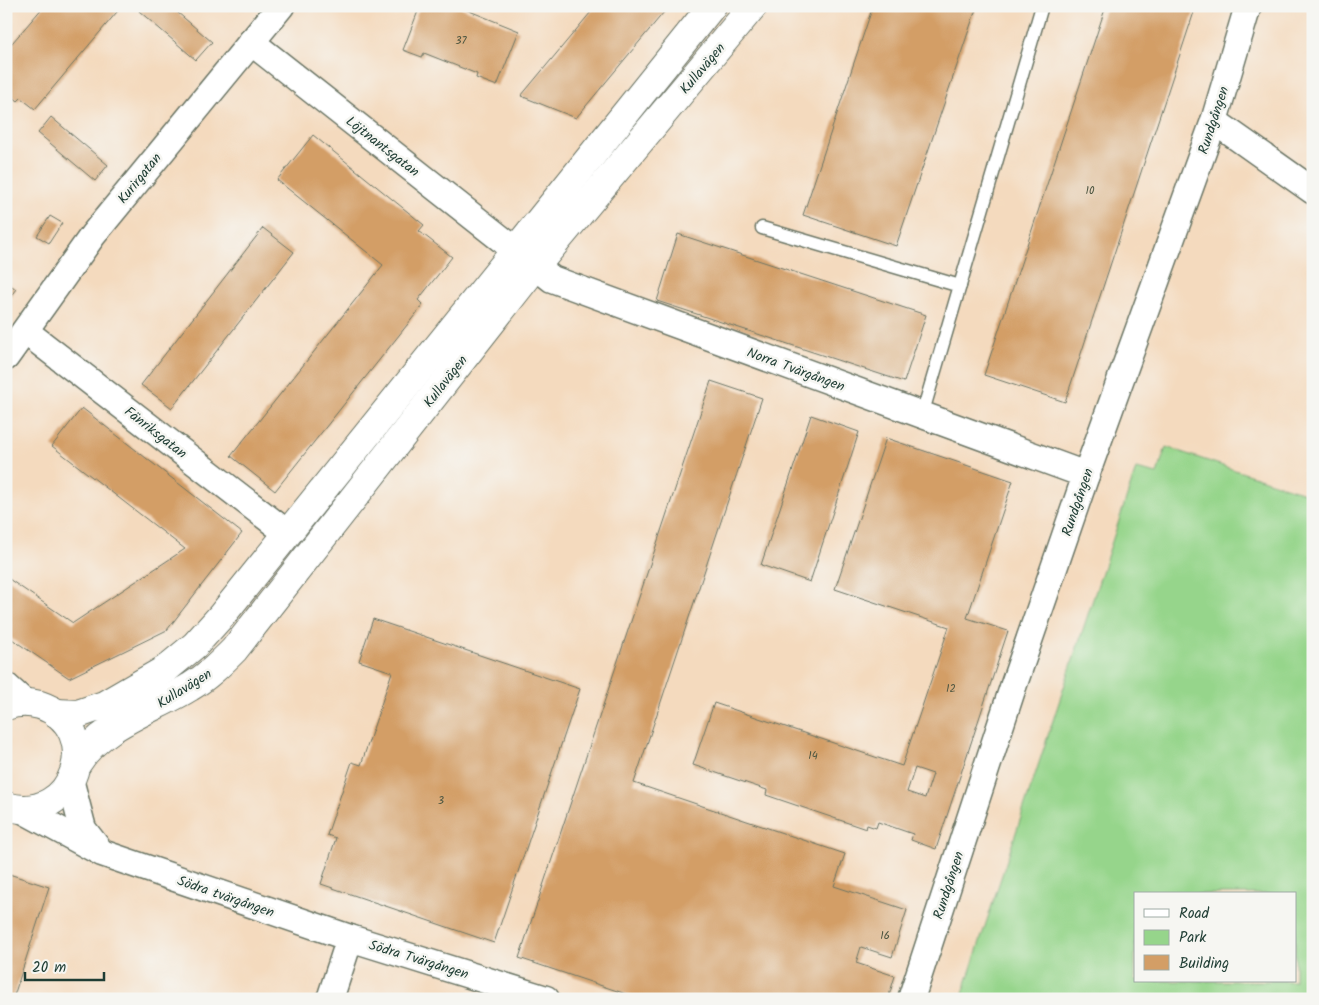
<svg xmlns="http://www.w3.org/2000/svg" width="1319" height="1005" viewBox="0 0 1319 1005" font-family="Kalam,sans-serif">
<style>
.green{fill:#96d58b;stroke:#5a8960;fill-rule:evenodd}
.building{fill:#d39e66;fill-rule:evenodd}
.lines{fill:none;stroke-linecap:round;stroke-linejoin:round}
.service-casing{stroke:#6a7464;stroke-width:15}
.minor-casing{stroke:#6a7464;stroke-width:29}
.tertiary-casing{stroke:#6a7464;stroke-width:30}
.service{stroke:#fff;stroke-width:12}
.minor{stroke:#fff;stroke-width:26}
.tertiary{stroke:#fff;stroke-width:28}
.labels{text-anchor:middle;stroke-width:5;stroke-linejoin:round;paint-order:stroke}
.number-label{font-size:11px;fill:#4c5540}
.street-label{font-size:14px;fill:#1f3d34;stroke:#f6f6f2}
</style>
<rect width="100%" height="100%" fill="#f6f6f2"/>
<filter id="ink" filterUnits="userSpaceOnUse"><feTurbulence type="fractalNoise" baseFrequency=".02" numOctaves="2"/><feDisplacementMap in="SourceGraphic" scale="10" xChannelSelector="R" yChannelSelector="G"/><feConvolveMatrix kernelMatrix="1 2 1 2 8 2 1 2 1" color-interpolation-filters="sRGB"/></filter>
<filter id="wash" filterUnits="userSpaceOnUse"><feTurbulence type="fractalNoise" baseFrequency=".0096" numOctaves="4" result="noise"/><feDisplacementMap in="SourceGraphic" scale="20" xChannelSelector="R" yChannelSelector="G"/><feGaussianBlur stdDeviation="1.12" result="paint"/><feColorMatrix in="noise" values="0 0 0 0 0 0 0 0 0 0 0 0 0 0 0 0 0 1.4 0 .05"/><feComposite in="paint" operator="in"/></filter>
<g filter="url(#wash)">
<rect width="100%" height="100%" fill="#f4dabe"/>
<path class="green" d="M 1166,447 L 1313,496 L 1313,999 L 961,999 L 1136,469 L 1157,474 ZM 1135,894 L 1295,894 L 1295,981 L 1135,981 Z"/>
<g id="blocks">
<g class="building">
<path d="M 44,6 L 122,6 L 35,109 L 21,98 L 18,101 L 6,91 L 6,50 Z"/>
<path d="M 144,6 L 170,6 L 212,42 L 196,60 L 139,11 Z"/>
<path d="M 420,6 L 457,6 L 519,31 L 497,86 L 476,78 L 477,74 L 424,53 L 422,57 L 403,50 Z"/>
<path d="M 596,6 L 669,6 L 576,118 L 521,96 Z"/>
<path d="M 873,6 L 977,6 L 896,246 L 803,215 Z"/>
<path d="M 1106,6 L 1196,6 L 1065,402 L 984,375 Z"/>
<path d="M 51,117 L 108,165 L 95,181 L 38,133 Z"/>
<path d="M 313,135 L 424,225 L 419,231 L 452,257 L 418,300 L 423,305 L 275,491 L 231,456 L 383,265 L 277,180 Z"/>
<path d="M 50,216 L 62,223 L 49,243 L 37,236 Z"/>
<path d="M 263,228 L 294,252 L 172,408 L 141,385 Z"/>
<path d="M 678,234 L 926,315 L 904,382 L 657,301 Z"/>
<path d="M 6,282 L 16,289 L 6,302 Z"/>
<path d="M 711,381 L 762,398 L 634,783 L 845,854 L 834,886 L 907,910 L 892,957 L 861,947 L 856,963 L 895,976 L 888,999 L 641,999 L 519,958 Z"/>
<path d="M 82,408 L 242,533 L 167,630 L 69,678 L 6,635 L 6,577 L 73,623 L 185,549 L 52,446 Z"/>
<path d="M 811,415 L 859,432 L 810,582 L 761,565 Z"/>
<path d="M 886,438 L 1013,481 L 967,618 L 1008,631 L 936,849 L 911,840 L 913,834 L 878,822 L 876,828 L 867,825 L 866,829 L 766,795 L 767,790 L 693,765 L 714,703 L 902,766 L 949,627 L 835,589 ZM 915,768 L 933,774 L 925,798 L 907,792 Z"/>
<path d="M 373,619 L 580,689 L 494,943 L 321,884 L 336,838 L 327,835 L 352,762 L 361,765 L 392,672 L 359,661 Z"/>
<path d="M 6,873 L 49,887 L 13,999 L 6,999 Z"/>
</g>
</g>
</g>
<g filter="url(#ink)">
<use href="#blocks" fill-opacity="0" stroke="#6a7464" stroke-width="1"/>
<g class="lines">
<g class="service-casing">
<g id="service">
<path d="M 762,228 L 960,286"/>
<path d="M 922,415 L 1042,6"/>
</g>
</g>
<g class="minor-casing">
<g id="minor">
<path d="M 251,42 L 552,279 L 1086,475"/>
<path d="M 1214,121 L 1313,191"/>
<path d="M 25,331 L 287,533"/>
<path d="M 6,357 L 93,235 L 281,6"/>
<path d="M 6,686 L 25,703"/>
<path d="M 71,783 L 83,829 L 100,851"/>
<path d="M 21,809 L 102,853 L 350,938 L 546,999"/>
<path d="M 330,999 L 350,938"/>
<path d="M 911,999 L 1013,687 L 1086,475 L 1214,121 L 1248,6"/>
</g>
</g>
<g class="tertiary-casing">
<g id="tertiary">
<path d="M 6,706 C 17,702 29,702 40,705 C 107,727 75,827 6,806"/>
<path d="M 56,713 L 78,714 L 104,705 L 166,669 L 195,645 L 222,615 L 712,6"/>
<path d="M 77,764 C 100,725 153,710 190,687 C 207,677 220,664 234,650 L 535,267 L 753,6"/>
</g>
</g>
<use href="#service" class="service"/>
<use href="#minor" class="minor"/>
<use href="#tertiary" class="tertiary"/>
</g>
</g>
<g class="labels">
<g class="number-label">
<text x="461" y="44">37</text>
<text x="1090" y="194">10</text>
<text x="951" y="692">12</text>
<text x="813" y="759">14</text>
<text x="441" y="804">3</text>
<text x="885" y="939">16</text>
</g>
<g class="street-label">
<text transform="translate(702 68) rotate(-50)" y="5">Kullavägen</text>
<text transform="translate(1213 120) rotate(-72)" y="5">Rundgången</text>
<text transform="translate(383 146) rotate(38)" y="5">Löjtnantsgatan</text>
<text transform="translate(139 178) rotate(-51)" y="5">Kurirgatan</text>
<text transform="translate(796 369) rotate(20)" y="5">Norra Tvärgången</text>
<text transform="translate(445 381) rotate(-52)" y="5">Kullavägen</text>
<text transform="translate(156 432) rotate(38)" y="5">Fänriksgatan</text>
<text transform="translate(1077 502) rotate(-71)" y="5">Rundgången</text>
<text transform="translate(184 688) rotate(-32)" y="5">Kullavägen</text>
<text transform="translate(948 885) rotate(-72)" y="5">Rundgången</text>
<text transform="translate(226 896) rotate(19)" y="5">Södra tvärgången</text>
<text transform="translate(419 959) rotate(17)" y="5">Södra Tvärgången</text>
</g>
</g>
<rect width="1319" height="1005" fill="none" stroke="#f6f6f2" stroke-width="25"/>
<rect x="1134" y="892" width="162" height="90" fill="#f6f6f2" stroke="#a0aca6"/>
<rect x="1144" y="909" width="25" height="8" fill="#ffffff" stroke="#a0aca6"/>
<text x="1179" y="918" font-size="15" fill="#1f3d34">Road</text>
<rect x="1144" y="930" width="25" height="15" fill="#96d58b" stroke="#a0aca6"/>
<text x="1179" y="942" font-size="15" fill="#1f3d34">Park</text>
<rect x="1144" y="955" width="25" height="15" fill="#d39e66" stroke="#a0aca6"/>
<text x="1179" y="968" font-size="15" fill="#1f3d34">Building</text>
<path d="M25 972v8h79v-8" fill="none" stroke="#1f3d34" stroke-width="2.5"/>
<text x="32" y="972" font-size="15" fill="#1f3d34" stroke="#f6f6f2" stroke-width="4" paint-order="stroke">20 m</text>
</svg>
